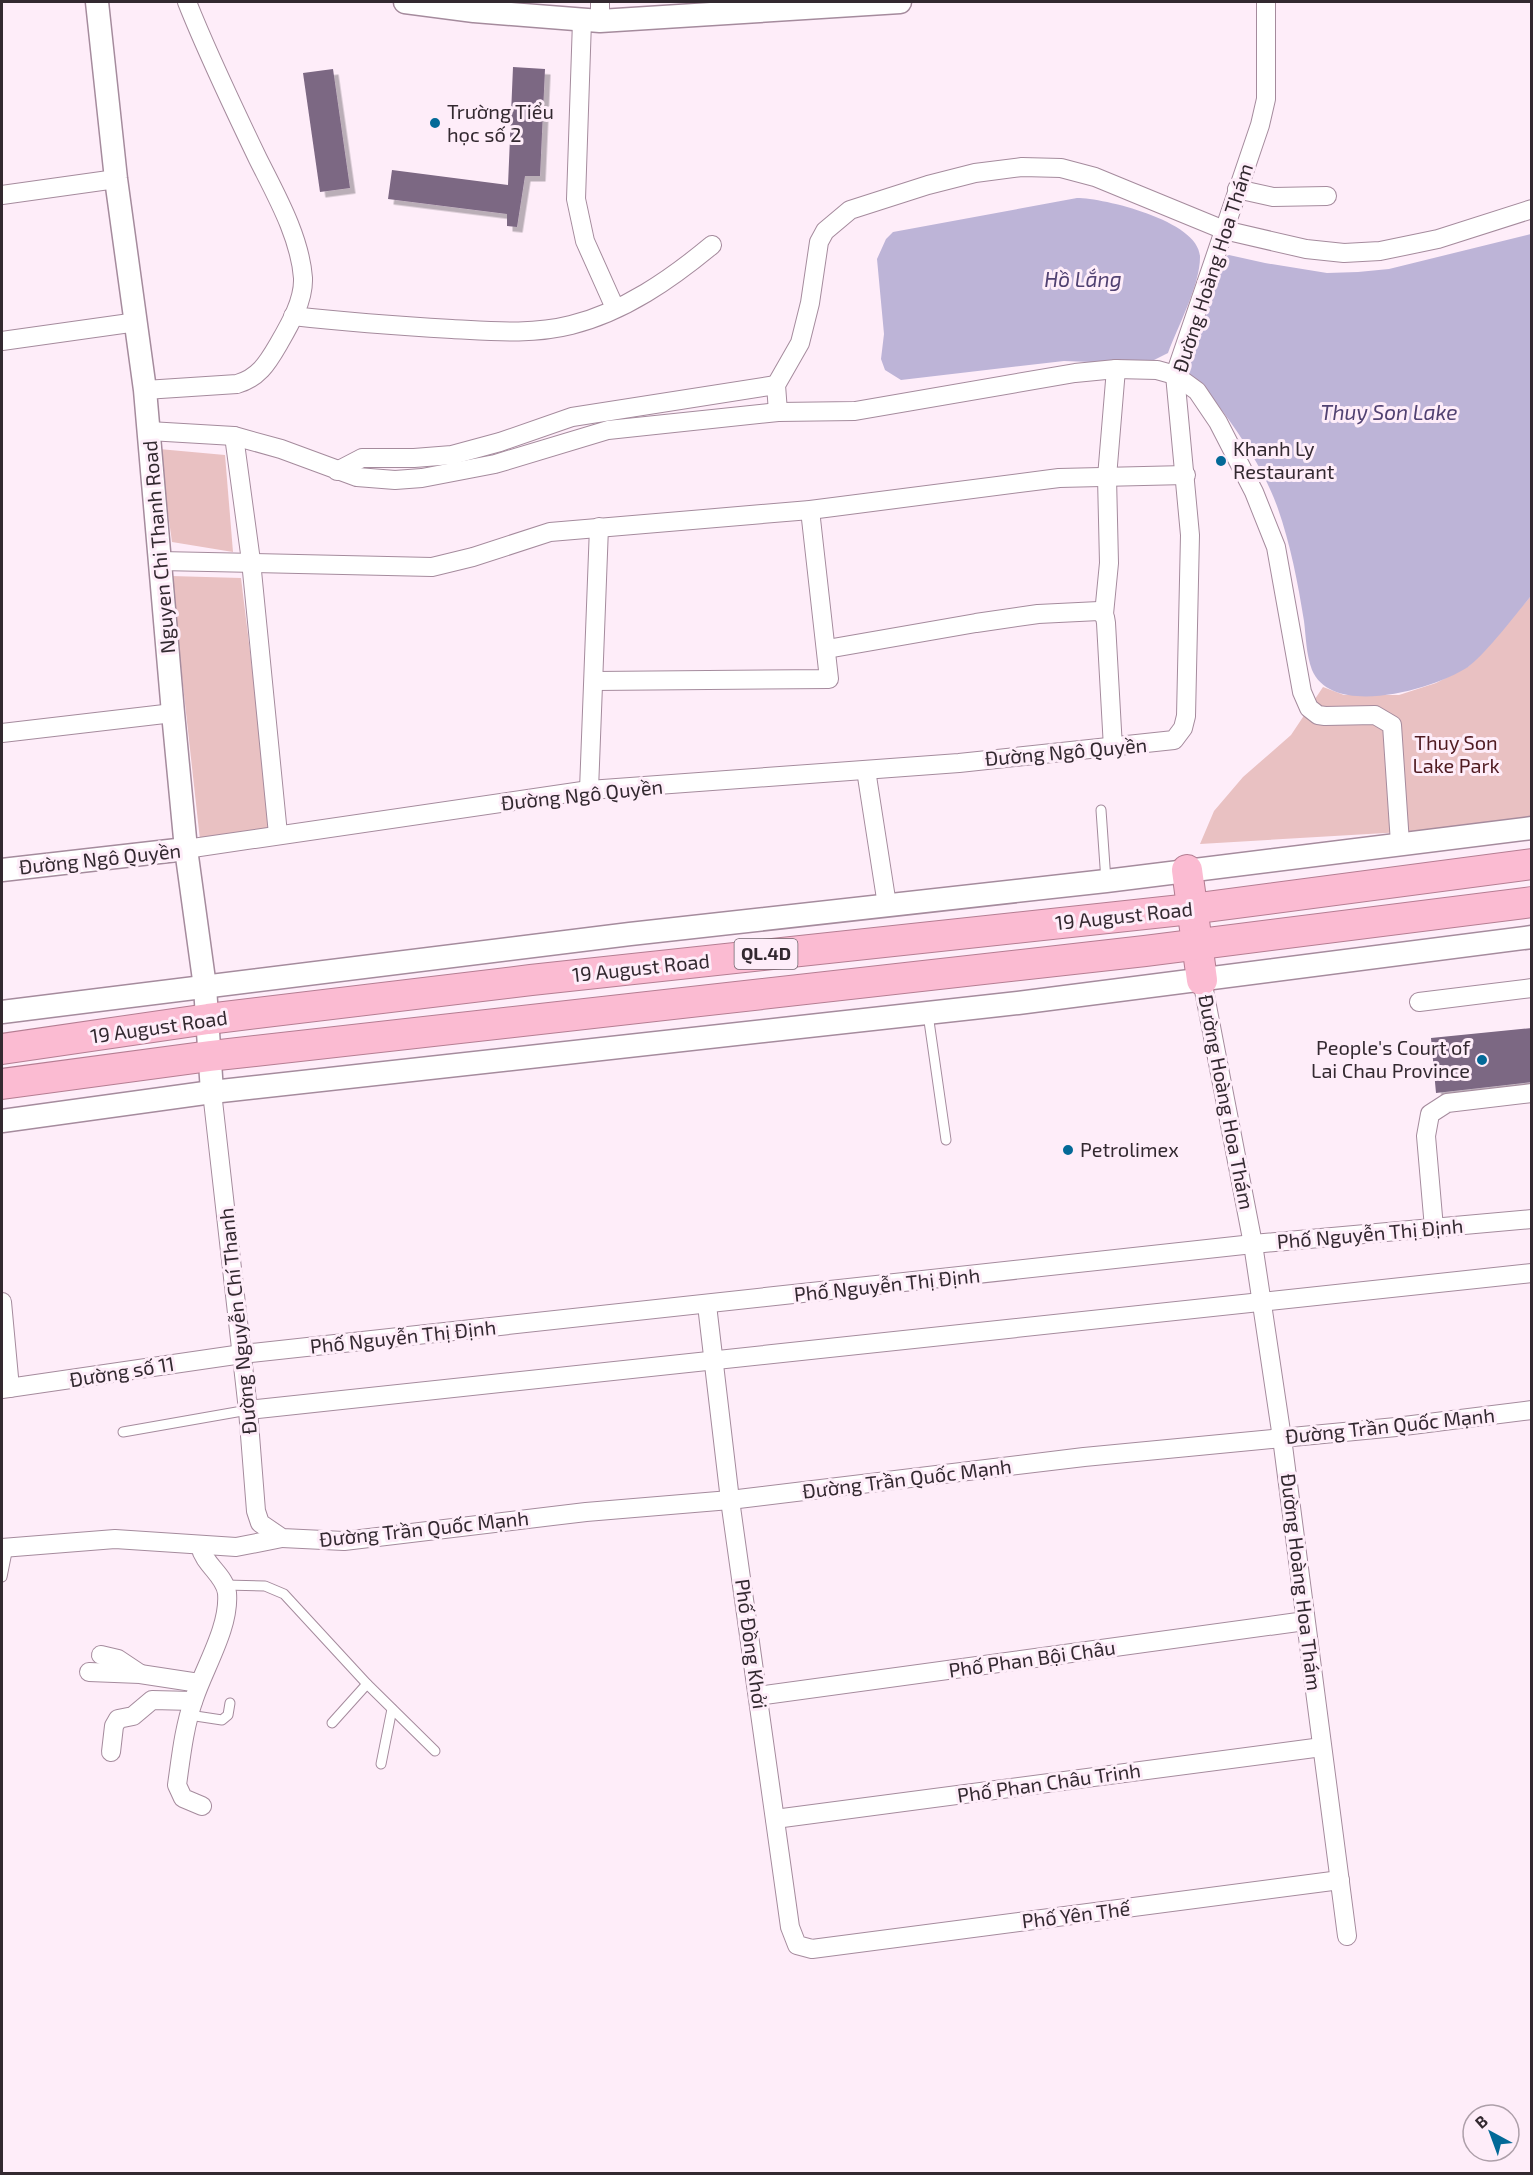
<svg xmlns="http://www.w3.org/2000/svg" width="1533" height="2175" viewBox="0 0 1533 2175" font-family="'Exo 2',sans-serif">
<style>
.green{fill:#e9c1c2}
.water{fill:#bdb4d7}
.building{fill:#7c6783;filter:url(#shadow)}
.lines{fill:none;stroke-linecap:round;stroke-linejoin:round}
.service-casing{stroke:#a58b9d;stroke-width:11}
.minor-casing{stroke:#a58b9d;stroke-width:20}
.tertiary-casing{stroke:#a58b9d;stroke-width:25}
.trunk-casing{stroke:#b47d92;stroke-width:32}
.service{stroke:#fff;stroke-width:9}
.minor{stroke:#fff;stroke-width:18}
.tertiary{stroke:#fff;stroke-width:22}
.trunk{stroke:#fbbbd2;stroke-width:30}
.poi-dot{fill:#036997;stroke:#feedf9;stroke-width:2}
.labels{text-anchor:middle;stroke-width:6;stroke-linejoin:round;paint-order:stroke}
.shield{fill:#feedf9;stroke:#70646c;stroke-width:1.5}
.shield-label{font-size:18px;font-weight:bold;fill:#332930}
.poi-label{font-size:20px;fill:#332930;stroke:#feedf9;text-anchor:start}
.street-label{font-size:20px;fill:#332930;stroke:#feedf9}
.park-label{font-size:20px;fill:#501b21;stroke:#feedf9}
.water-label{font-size:21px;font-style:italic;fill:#514272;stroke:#feedf9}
</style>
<defs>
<filter id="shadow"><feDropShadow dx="5.5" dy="5.5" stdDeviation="0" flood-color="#0004"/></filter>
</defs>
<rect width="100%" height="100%" fill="#feedf9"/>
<g class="green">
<path d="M 159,449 L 225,455 L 233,552 L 172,542 Z"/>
<path d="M 171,576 L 241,578 L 272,831 L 200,840 Z"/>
<path d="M 1531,596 L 1531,819 L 1471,828 L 1200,844 L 1214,811 L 1243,777 L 1291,735 L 1323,687 L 1344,695 L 1399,695 L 1436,683 L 1469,666 Z"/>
</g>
<g class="water">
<path d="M 1077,198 C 1104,198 1200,221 1200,257 C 1200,285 1178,326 1168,353 L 1146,364 L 1064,361 L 901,380 L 885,370 L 881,359 L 884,334 L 877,259 L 886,239 L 893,232 Z"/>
<path d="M 1531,234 L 1531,596 C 1516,614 1485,655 1468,667 C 1434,689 1333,719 1312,670 C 1306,654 1306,637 1304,621 C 1298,583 1290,542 1277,506 C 1265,473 1244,440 1223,412 C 1217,404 1210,395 1202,388 C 1194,380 1188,380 1184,369 L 1218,259 L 1229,255 L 1265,263 L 1327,273 L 1358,272 L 1389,269 Z"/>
</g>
<g class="building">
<path d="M 513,67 L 545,69 L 540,176 L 525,176 L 517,227 L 507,226 L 507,214 L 388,199 L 392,170 L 508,185 Z"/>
<path d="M 333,69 L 350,188 L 320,192 L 303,73 Z"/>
<path d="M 1532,1028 L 1532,1082 L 1436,1093 L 1431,1038 Z"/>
</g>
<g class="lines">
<g class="service-casing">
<g id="service">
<path d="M 1101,810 L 1106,881"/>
<path d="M 928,1014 L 946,1140"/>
<path d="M 123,1432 L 248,1410"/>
<path d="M 2,1577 L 8,1547"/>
<path d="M 225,1585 L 265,1586 L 284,1594 L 367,1684 L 435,1751"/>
<path d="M 189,1715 L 222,1720 L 228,1715 L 230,1703"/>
<path d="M 332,1723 L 367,1684"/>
<path d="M 381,1764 L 392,1709"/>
</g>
</g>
<g class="minor-casing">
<g id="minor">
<path d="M 582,21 L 576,199 L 585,241 L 615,308"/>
<path d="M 600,21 L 600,2"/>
<path d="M 1237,189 L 1273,197 L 1327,196"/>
<path d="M 2,195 L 116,179"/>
<path d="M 293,316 C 346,322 399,326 452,329 C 491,331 532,335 571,325 C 624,312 671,279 712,245"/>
<path d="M 2,341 L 137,322"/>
<path d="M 145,390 L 237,384 C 258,378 267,364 278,345 C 289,326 304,301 303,278 C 300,237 276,195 258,159 C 233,107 208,55 187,2"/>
<path d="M 778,412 L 776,385 L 800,343 L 810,303 L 819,242 L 825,231 L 850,210 L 928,185 L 975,173 L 1022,167 L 1061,168 L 1095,177 L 1224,230 L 1306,249 L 1344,253 L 1380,251 L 1438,239 L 1532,209"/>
<path d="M 149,431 L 234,436 L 281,449 L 357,477 L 395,480 L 422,478 L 495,464 L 608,430 L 778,412 L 855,411 L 1075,373 L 1116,369 L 1157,370 L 1175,375 L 1197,391 L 1218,422 L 1254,492 L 1276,547 L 1302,692 L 1309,708 L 1318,715 L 1325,716 L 1375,715 L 1392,725 L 1400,843"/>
<path d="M 234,436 L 251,561 L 278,834"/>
<path d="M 337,471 L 362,458 L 414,458 L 452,455 L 500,442 L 572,417 L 776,385"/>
<path d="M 160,561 L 432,567 L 473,557 L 550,532 L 810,510 L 1059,478 L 1186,475"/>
<path d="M 1104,614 L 1109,563 L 1107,477 L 1116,369"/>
<path d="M 827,649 L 976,623 L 1038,614 L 1099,611 L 1105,617 L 1106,623 L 1113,748"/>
<path d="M 595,681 L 829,679 L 810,510"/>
<path d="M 2,733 L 173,713"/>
<path d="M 866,770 L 887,905"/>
<path d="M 589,790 L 599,527"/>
<path d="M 186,849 L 589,790 L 959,763 L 1174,740 L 1183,728 L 1186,716 L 1190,535 L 1175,375 L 1260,125 L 1266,99 L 1266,2"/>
<path d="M 1202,980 L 1253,1244 L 1282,1438 L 1347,1936"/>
<path d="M 1419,1002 L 1532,988"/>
<path d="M 212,1092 L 248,1410 L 256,1511 L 260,1523 L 282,1538 L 344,1541 L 586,1512 L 730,1500 L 1084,1457 L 1396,1427 L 1532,1410"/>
<path d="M 1434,1228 L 1426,1136 L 1430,1114 L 1447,1103 L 1532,1093"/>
<path d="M 2,1302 L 10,1388"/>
<path d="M 707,1305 L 730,1500 L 790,1927 L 797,1945 L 812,1949 L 1340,1880"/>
<path d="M 2,1389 L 242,1354 L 1253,1244 L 1532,1219"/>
<path d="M 248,1410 L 1532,1273"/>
<path d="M 200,1546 C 204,1565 225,1575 227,1593 C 230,1627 204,1668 194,1699 C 184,1727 181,1757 177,1785 L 183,1798 L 202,1806"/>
<path d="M 2,1548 L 115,1539 L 236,1547 L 282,1538"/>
<path d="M 101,1655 L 118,1659 L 139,1673"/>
<path d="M 89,1672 L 140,1674 L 199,1683"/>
<path d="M 758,1696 L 1305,1621"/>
<path d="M 111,1752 L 114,1726 L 118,1719 L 133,1716 L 152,1700 L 193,1701"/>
<path d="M 775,1819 L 1322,1747"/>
</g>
</g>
<g class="tertiary-casing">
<g id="tertiary">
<path d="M 97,2 L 116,179 L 145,390 L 173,713 L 186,849 L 205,987 L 212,1092"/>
<path d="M 405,2 L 474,11 L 600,21 L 900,2"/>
<path d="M 2,870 L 186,849"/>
<path d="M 2,1012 L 630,934 L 1106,881 L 1532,828"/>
<path d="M 2,1121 L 212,1092 L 1018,1003 L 1532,937"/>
</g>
</g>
<g class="trunk-casing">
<g id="trunk">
<path d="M 1187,870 L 1202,980"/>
<path d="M 2,1049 L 208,1019 L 531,980 L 1191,909 L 1532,864"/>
<path d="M 2,1084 L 210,1056 L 1145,951 L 1532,902"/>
</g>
</g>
<use href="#service" class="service"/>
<use href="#minor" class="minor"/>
<use href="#tertiary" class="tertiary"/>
<use href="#trunk" class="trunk"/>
</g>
<g class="poi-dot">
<circle cx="435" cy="123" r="6"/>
<circle cx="1221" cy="461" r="6"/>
<circle cx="1482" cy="1060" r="6"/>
<circle cx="1068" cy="1150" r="6"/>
</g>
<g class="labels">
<rect class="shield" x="734.5" y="939" width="63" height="30" rx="4.5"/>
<g class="shield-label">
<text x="766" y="960">QL.4D</text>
</g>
<g class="poi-label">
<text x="447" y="119">Trường Tiểu<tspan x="447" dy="23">học số 2</tspan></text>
<text x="1233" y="456">Khanh Ly<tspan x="1233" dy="23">Restaurant</tspan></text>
<text x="1470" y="1055" text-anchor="end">People's Court of<tspan x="1470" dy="23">Lai Chau Province</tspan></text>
<text x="1080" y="1157">Petrolimex</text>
</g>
<g class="street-label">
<text transform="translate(1213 268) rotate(-72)" y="7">Đường Hoàng Hoa Thám</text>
<text transform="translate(159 547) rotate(-95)" y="7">Nguyen Chi Thanh Road</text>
<text transform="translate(1066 752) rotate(-5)" y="7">Đường Ngô Quyền</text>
<text transform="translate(582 795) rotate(-6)" y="7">Đường Ngô Quyền</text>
<text transform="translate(100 859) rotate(-6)" y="7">Đường Ngô Quyền</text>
<text transform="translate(1124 916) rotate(-6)" y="7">19 August Road</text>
<text transform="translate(641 968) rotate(-6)" y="7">19 August Road</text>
<text transform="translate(159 1027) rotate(-8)" y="7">19 August Road</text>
<text transform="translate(1226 1102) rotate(79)" y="7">Đường Hoàng Hoa Thám</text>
<text transform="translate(1370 1234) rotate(-5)" y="7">Phố Nguyễn Thị Định</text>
<text transform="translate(887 1285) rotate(-6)" y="7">Phố Nguyễn Thị Định</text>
<text transform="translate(238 1321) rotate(-96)" y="7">Đường Nguyễn Chí Thanh</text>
<text transform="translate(403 1337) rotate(-6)" y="7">Phố Nguyễn Thị Định</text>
<text transform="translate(122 1372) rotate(-9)" y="7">Đường số 11</text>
<text transform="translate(1390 1426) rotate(-6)" y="7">Đường Trần Quốc Mạnh</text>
<text transform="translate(907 1479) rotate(-7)" y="7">Đường Trần Quốc Mạnh</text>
<text transform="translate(424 1529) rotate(-6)" y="7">Đường Trần Quốc Mạnh</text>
<text transform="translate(1301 1582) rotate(83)" y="7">Đường Hoàng Hoa Thám</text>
<text transform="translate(751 1644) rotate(82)" y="7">Phố Đồng Khởi</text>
<text transform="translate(1032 1659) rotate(-8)" y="7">Phố Phan Bội Châu</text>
<text transform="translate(1049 1783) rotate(-8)" y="7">Phố Phan Châu Trinh</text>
<text transform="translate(1076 1915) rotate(-7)" y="7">Phố Yên Thế</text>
</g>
<g class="park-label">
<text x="1456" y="750">Thuy Son<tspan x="1456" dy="23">Lake Park</tspan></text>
</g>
<g class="water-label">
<text x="1083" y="287">Hồ Lắng</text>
<text x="1389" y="420">Thuy Son Lake</text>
</g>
</g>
<rect width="1533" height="2175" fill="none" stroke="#332930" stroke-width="6"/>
<g transform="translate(1491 2133) rotate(319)"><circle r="28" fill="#feedf9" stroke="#ad9fa9" stroke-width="1.5"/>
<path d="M0-4.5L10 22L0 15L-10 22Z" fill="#036997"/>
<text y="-9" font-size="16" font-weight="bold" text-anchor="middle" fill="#332930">B</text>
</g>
</svg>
